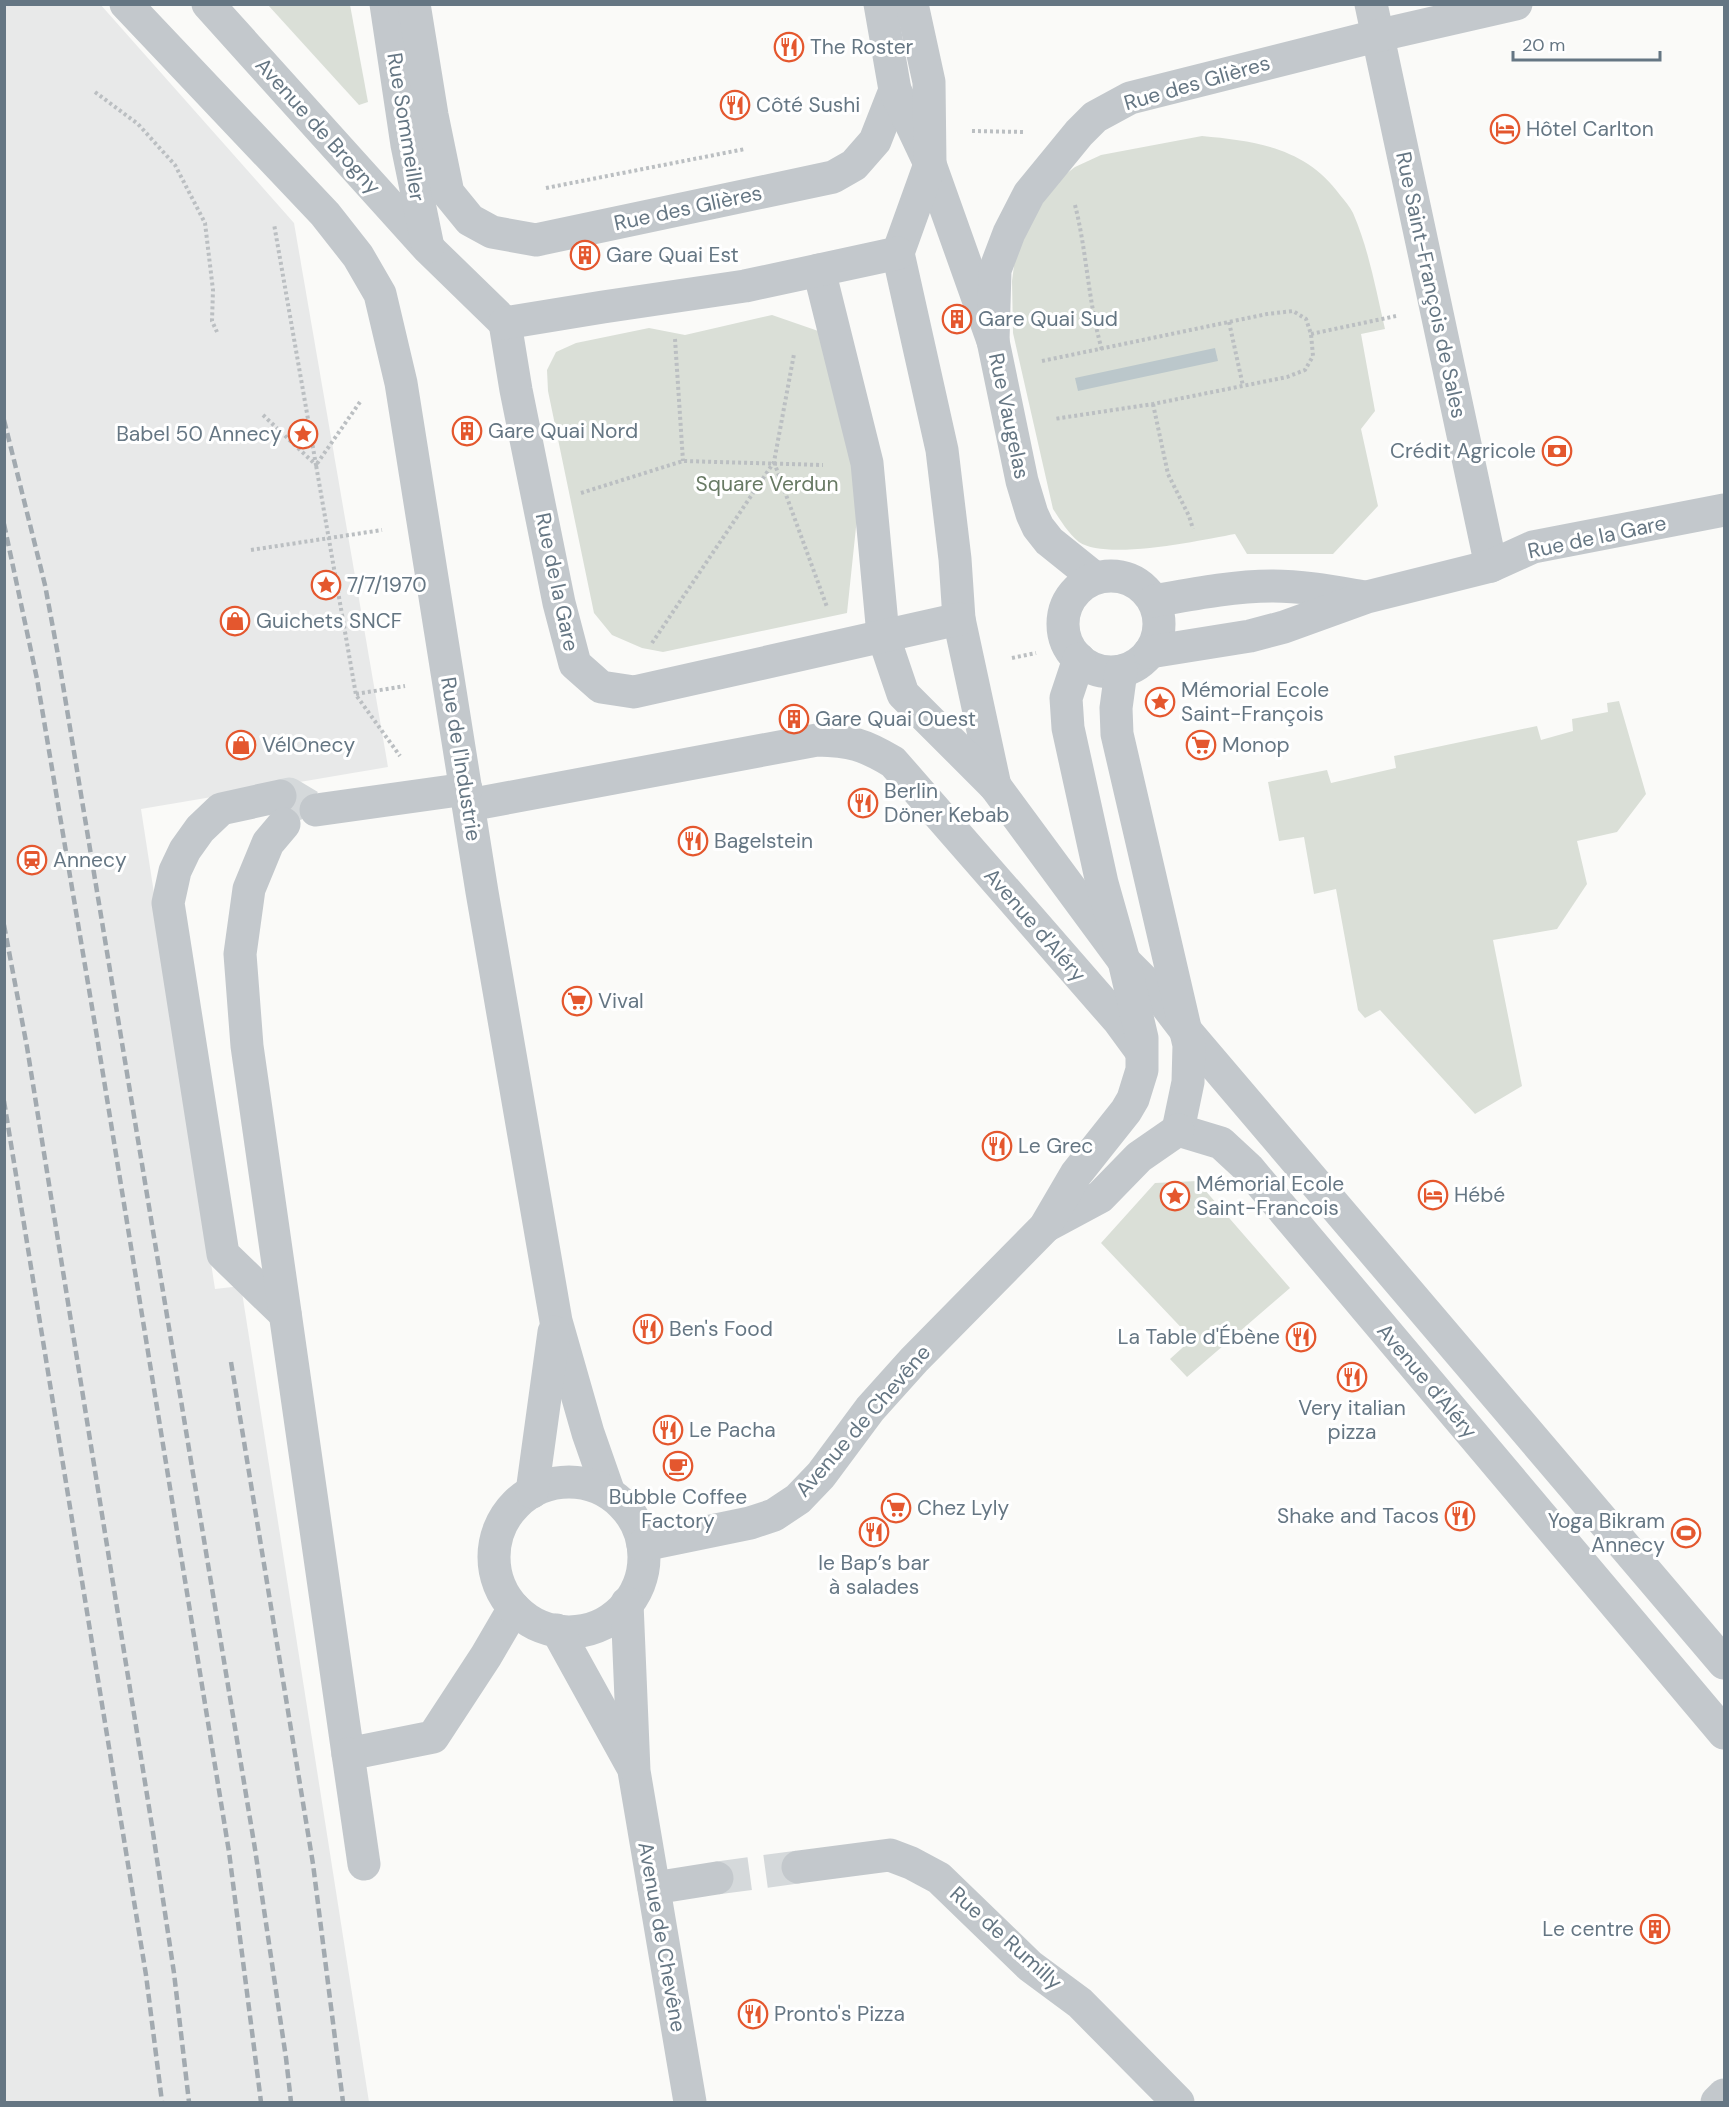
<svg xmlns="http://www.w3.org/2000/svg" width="1729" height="2107" viewBox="0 0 1729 2107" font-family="'DM Sans',sans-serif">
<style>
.built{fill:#e8e9e9}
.green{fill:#dadfd7}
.water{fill:#bbc7cb}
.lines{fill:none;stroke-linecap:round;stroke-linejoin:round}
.minor-tunnel{stroke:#d5d9db;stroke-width:33;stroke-dasharray:33 16;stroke-linecap:butt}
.path{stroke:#bbbfc2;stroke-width:4;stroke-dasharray:3 3;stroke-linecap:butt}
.minor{stroke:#c3c8cc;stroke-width:33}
.rail{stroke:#a2aab0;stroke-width:4.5;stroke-dasharray:9 4.5;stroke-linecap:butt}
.labels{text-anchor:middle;stroke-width:6;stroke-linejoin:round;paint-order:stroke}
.poi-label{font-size:21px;fill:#657683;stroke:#fff;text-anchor:start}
.street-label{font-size:21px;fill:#657683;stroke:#fff}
.park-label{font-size:21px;fill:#687a64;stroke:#fff}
</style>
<rect width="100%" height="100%" fill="#fafaf8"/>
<path class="built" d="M 100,4 L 294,223 L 388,767 L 141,809 L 215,1289 L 241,1286 L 369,2102 L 5,2102 L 4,5 Z"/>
<g class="green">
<path d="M 268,5 L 350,5 L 368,102 L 359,105 Z"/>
<path d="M 1202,136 C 1256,141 1306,148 1340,195 C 1345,201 1350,207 1353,213 C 1369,250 1376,290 1385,329 L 1361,334 L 1375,411 L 1361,429 L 1378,506 L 1333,554 L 1247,554 L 1235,534 C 1202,540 1106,561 1079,542 C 1068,533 1061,521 1053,509 L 1013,333 L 1012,281 L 1015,258 L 1039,205 L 1062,177 L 1075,167 L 1101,155 Z"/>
<path d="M 772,315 L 824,333 L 859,499 L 847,613 L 663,652 L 642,648 L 612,635 L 594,613 L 548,391 L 547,370 L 556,352 L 576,343 L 649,328 L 685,335 Z"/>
<path d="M 1619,701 L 1646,794 L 1617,832 L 1577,841 L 1587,884 L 1557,929 L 1493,940 L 1522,1086 L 1475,1114 L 1380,1010 L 1365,1018 L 1358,1010 L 1336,889 L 1314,894 L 1304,837 L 1279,841 L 1268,782 L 1327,770 L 1331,783 L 1396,768 L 1394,756 L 1537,726 L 1541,740 L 1573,731 L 1572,719 L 1608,712 L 1607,703 Z"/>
<path d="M 1197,1181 L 1290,1288 L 1187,1377 L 1170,1359 L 1192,1339 L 1101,1243 L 1155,1183 Z"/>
</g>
<path class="water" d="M 1215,348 L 1218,361 L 1078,391 L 1075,378 Z"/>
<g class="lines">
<g class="minor-tunnel">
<path d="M 280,796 L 289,794 L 316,810"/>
<path d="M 717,1878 L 798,1867"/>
</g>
<g class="path">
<path d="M 95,92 L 138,124 L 175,165 L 205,223 L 213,290 L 212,321 L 217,332"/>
<path d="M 972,131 L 1024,132"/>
<path d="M 546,188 L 745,149"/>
<path d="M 1075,205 C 1087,252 1088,302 1102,350"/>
<path d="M 1229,322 L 1243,386"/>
<path d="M 1311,334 L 1396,316"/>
<path d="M 675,339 L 683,461"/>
<path d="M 1042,361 L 1267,314 L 1293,311 L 1306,319 L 1311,334 L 1313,356 L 1305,370 L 1287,377 L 1153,404 L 1054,419"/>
<path d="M 360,402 L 316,465 L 356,695 L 400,756"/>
<path d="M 1153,404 L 1168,474 L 1189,516 L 1193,529"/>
<path d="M 263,415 L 316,465 L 274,224"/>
<path d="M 774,462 L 827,607"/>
<path d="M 581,493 L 683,461 L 823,465"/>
<path d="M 251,550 L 382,530"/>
<path d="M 652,643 L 774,462 L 794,354"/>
<path d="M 1012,658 L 1036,653"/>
<path d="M 356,694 L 405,686"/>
</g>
<g class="minor">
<path d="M 126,4 L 325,214 L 358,256 L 380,294 L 401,383 L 482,892 L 556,1321 L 588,1433 L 609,1493"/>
<path d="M 208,4 L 428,248 L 505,323"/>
<path d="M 386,4 L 407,145 L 428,247"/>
<path d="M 414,4 L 432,115 L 448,193 L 470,220 L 492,232 L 536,240 L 833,177 L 854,165 L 875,141 L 895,90"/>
<path d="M 880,4 L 895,90 L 930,164 L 993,341 L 1022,481 L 1032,514 L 1038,527 L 1049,541 L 1095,578"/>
<path d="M 1371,4 L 1491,566"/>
<path d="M 898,253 L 942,450 L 955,559 L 959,619 L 995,786"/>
<path d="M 898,253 L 930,164 L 929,82 L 912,4"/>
<path d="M 819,270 L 867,463 L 883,635 L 903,694 L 995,786 L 1124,961 L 1160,997 L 1186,1031 L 1724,1663"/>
<path d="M 505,323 L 516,390 L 559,603 L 575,664 L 601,687 L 634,692 L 959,619"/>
<path d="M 505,323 L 603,307 L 745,286 L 898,253"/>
<path d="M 993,341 L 995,270 L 1009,233 L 1029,194 L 1079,133 L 1095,117 L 1130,98 L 1376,36 L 1516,4"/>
<circle cx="1111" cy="624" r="48"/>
<path d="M 1154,601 C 1193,594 1233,586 1273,586 C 1304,586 1335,592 1365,597"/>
<path d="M 1150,652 L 1250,636 L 1284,627 L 1367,597 L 1491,566 L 1533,547 L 1724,510"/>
<path d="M 1121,671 L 1116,708 L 1117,734 L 1189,1045 L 1188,1082 L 1178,1130"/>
<path d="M 280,796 L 221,809 L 200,829 L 185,850 L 175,871 L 168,903 L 223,1254 L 285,1314"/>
<path d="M 469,805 L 817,740 C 851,741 863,744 893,762 L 1119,1021 L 1141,1051"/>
<path d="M 316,810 L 466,789"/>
<path d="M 284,824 L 268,843 L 249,889 L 240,954 L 247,1046 L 348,1754 L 433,1737 L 486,1656 L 514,1608"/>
<path d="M 1178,1130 L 1221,1143 L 1248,1168 L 1724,1733"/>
<path d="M 1046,1226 L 1100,1197 L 1139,1157 L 1178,1130"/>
<circle cx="569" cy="1557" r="75"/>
<path d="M 532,1492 L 554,1332"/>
<path d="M 643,1545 L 750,1523 L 774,1515 L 798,1499 L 821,1475 L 870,1409 L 914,1360 L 1045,1227 L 1076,1174 L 1126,1111 L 1133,1099 L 1142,1070 L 1142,1038 L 1124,961 L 1102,883 L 1068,728 L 1066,698 L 1079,659"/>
<path d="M 627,1603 L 634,1771 L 690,2102"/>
<path d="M 557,1630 L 631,1764"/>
<path d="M 348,1754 L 364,1864"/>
<path d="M 798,1867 L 890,1855 L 911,1863 L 939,1878 L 1030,1966 L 1080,2003 L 1178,2102"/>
<path d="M 654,1888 L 717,1878"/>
<path d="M 1717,2102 L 1724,2095"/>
</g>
<g class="rail">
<path d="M 4,420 L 45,585 L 58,655 L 255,1849 L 286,2058 L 291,2102"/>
<path d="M 4,524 L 37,679 L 97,1037 L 229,1852 L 261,2102"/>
<path d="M 4,925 L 27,1047 L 152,1826 L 174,1973 L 189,2102"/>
<path d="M 4,1101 L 146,1975 L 162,2102"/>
<path d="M 231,1362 L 313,1864 L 343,2102"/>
</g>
</g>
<defs>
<g id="restaurant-ring" transform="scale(1.5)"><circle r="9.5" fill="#fff" stroke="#e4572e" stroke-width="1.5"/><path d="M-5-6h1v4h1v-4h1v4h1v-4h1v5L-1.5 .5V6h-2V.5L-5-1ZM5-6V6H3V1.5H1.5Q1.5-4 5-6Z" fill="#e4572e"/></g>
<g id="hotel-ring" transform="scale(1.5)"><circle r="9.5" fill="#fff" stroke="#e4572e" stroke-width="1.5"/><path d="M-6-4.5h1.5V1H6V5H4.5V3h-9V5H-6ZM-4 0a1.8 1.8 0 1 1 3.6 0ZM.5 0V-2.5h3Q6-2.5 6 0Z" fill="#e4572e"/></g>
<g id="building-ring" transform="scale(1.5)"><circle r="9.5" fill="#fff" stroke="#e4572e" stroke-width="1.5"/><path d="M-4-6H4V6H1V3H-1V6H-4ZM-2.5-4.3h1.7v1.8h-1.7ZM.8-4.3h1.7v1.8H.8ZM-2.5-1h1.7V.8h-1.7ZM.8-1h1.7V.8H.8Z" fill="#e4572e"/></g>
<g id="sight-ring" transform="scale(1.5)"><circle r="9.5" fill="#fff" stroke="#e4572e" stroke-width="1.5"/><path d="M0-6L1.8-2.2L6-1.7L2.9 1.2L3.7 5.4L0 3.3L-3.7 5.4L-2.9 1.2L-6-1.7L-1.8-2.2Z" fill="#e4572e"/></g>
<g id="bank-ring" transform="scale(1.5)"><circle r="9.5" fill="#fff" stroke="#e4572e" stroke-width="1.5"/><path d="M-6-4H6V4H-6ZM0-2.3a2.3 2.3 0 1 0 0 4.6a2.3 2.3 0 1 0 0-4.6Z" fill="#e4572e"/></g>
<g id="shop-ring" transform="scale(1.5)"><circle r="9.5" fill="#fff" stroke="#e4572e" stroke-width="1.5"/><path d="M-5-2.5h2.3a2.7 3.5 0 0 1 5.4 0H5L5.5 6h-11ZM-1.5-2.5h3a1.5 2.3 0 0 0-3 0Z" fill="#e4572e"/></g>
<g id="supermarket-ring" transform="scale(1.5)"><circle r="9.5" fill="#fff" stroke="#e4572e" stroke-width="1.5"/><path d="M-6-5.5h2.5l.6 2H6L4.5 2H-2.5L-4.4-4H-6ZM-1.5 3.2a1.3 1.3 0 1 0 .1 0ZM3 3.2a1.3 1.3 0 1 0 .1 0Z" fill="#e4572e"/></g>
<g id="station-ring" transform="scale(1.5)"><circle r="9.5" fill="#fff" stroke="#e4572e" stroke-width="1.5"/><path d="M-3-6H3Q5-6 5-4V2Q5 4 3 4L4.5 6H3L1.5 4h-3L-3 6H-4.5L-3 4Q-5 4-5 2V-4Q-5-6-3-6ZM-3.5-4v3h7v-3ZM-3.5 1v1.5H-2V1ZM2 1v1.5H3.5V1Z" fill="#e4572e"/></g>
<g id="cafe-ring" transform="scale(1.5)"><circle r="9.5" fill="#fff" stroke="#e4572e" stroke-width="1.5"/><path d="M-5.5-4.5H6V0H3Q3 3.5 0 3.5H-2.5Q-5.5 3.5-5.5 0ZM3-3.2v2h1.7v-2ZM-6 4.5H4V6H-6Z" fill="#e4572e"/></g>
<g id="stadium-ring" transform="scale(1.5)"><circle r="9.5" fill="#fff" stroke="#e4572e" stroke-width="1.5"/><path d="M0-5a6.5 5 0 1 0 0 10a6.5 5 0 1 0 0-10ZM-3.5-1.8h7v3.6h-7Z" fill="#e4572e"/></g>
</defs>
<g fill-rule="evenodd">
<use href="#restaurant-ring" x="789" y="47"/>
<use href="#restaurant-ring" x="735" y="105"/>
<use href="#hotel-ring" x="1505" y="129"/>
<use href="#building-ring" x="585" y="255"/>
<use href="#building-ring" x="957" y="319"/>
<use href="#building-ring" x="467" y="431"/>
<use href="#sight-ring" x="303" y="434"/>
<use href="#bank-ring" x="1557" y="451"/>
<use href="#sight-ring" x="326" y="585"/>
<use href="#shop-ring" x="235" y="621"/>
<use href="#sight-ring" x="1160" y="702"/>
<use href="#building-ring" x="794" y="719"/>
<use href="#shop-ring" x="241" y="745"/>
<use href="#supermarket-ring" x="1201" y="745"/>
<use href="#restaurant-ring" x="863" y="803"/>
<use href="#restaurant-ring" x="693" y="841"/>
<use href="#station-ring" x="32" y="860"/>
<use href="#supermarket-ring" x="577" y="1001"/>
<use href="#restaurant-ring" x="997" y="1146"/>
<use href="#hotel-ring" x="1433" y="1195"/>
<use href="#sight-ring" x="1175" y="1196"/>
<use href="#restaurant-ring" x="648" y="1329"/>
<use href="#restaurant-ring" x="1301" y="1337"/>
<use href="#restaurant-ring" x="1352" y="1377"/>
<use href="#restaurant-ring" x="668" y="1430"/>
<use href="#cafe-ring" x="678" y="1466"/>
<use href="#supermarket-ring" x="896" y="1508"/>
<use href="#restaurant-ring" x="1460" y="1516"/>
<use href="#restaurant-ring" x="874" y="1532"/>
<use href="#stadium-ring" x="1686" y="1533"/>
<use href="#building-ring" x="1655" y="1929"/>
<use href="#restaurant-ring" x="753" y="2014"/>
</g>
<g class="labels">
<g class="poi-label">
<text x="810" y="54">The Roster</text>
<text x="756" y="112">Côté Sushi</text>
<text x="1526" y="136">Hôtel Carlton</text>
<text x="606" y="262">Gare Quai Est</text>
<text x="978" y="326">Gare Quai Sud</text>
<text x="488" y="438">Gare Quai Nord</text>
<text x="282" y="441" text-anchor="end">Babel 50 Annecy</text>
<text x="1536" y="458" text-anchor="end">Crédit Agricole</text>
<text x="347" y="592">7/7/1970</text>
<text x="256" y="628">Guichets SNCF</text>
<text x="1181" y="697">Mémorial Ecole<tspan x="1181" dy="24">Saint-François</tspan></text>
<text x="815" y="726">Gare Quai Ouest</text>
<text x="262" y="752">VélOnecy</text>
<text x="1222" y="752">Monop</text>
<text x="884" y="798">Berlin<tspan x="884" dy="24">Döner Kebab</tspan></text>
<text x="714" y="848">Bagelstein</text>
<text x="53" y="867">Annecy</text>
<text x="598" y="1008">Vival</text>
<text x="1018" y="1153">Le Grec</text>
<text x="1196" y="1191">Mémorial Ecole<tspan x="1196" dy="24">Saint-Francois</tspan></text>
<text x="1454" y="1202">Hébé</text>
<text x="669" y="1336">Ben's Food</text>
<text x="1280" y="1344" text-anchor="end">La Table d'Ébène</text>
<text x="1352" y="1415" text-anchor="middle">Very italian<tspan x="1352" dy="24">pizza</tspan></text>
<text x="689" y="1437">Le Pacha</text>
<text x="678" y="1504" text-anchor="middle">Bubble Coffee<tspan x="678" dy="24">Factory</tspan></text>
<text x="917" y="1515">Chez Lyly</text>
<text x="1439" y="1523" text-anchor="end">Shake and Tacos</text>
<text x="1665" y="1528" text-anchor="end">Yoga Bikram<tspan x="1665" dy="24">Annecy</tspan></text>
<text x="874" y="1570" text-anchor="middle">le Bap’s bar<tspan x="874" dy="24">à salades</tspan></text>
<text x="1634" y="1936" text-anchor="end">Le centre</text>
<text x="774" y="2021">Pronto's Pizza</text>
</g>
<g class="street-label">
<text transform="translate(1197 83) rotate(-16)" y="7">Rue des Glières</text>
<text transform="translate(318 126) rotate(48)" y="7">Avenue de Brogny</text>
<text transform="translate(406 127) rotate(81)" y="7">Rue Sommeiller</text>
<text transform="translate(688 208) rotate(-12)" y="7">Rue des Glières</text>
<text transform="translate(1431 285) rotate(78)" y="7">Rue Saint-François de Sales</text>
<text transform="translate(1009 416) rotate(78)" y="7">Rue Vaugelas</text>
<text transform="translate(1597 537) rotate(-12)" y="7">Rue de la Gare</text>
<text transform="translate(557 582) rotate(78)" y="7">Rue de la Gare</text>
<text transform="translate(461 759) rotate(81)" y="7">Rue de l'Industrie</text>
<text transform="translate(1035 925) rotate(49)" y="7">Avenue d'Aléry</text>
<text transform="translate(1427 1381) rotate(50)" y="7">Avenue d'Aléry</text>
<text transform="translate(863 1421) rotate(-49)" y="7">Avenue de Chevêne</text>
<text transform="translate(662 1937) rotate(80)" y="7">Avenue de Chevêne</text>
<text transform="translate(1006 1938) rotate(42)" y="7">Rue de Rumilly</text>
</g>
<g class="park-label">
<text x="767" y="491">Square Verdun</text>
</g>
</g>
<rect width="1729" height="2107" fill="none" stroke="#657683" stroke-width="12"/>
<path d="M1513 51v9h147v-9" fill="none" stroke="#657683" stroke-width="3"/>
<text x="1522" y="51" font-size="18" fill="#657683" stroke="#ffffff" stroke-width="4.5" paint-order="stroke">20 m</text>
</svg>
